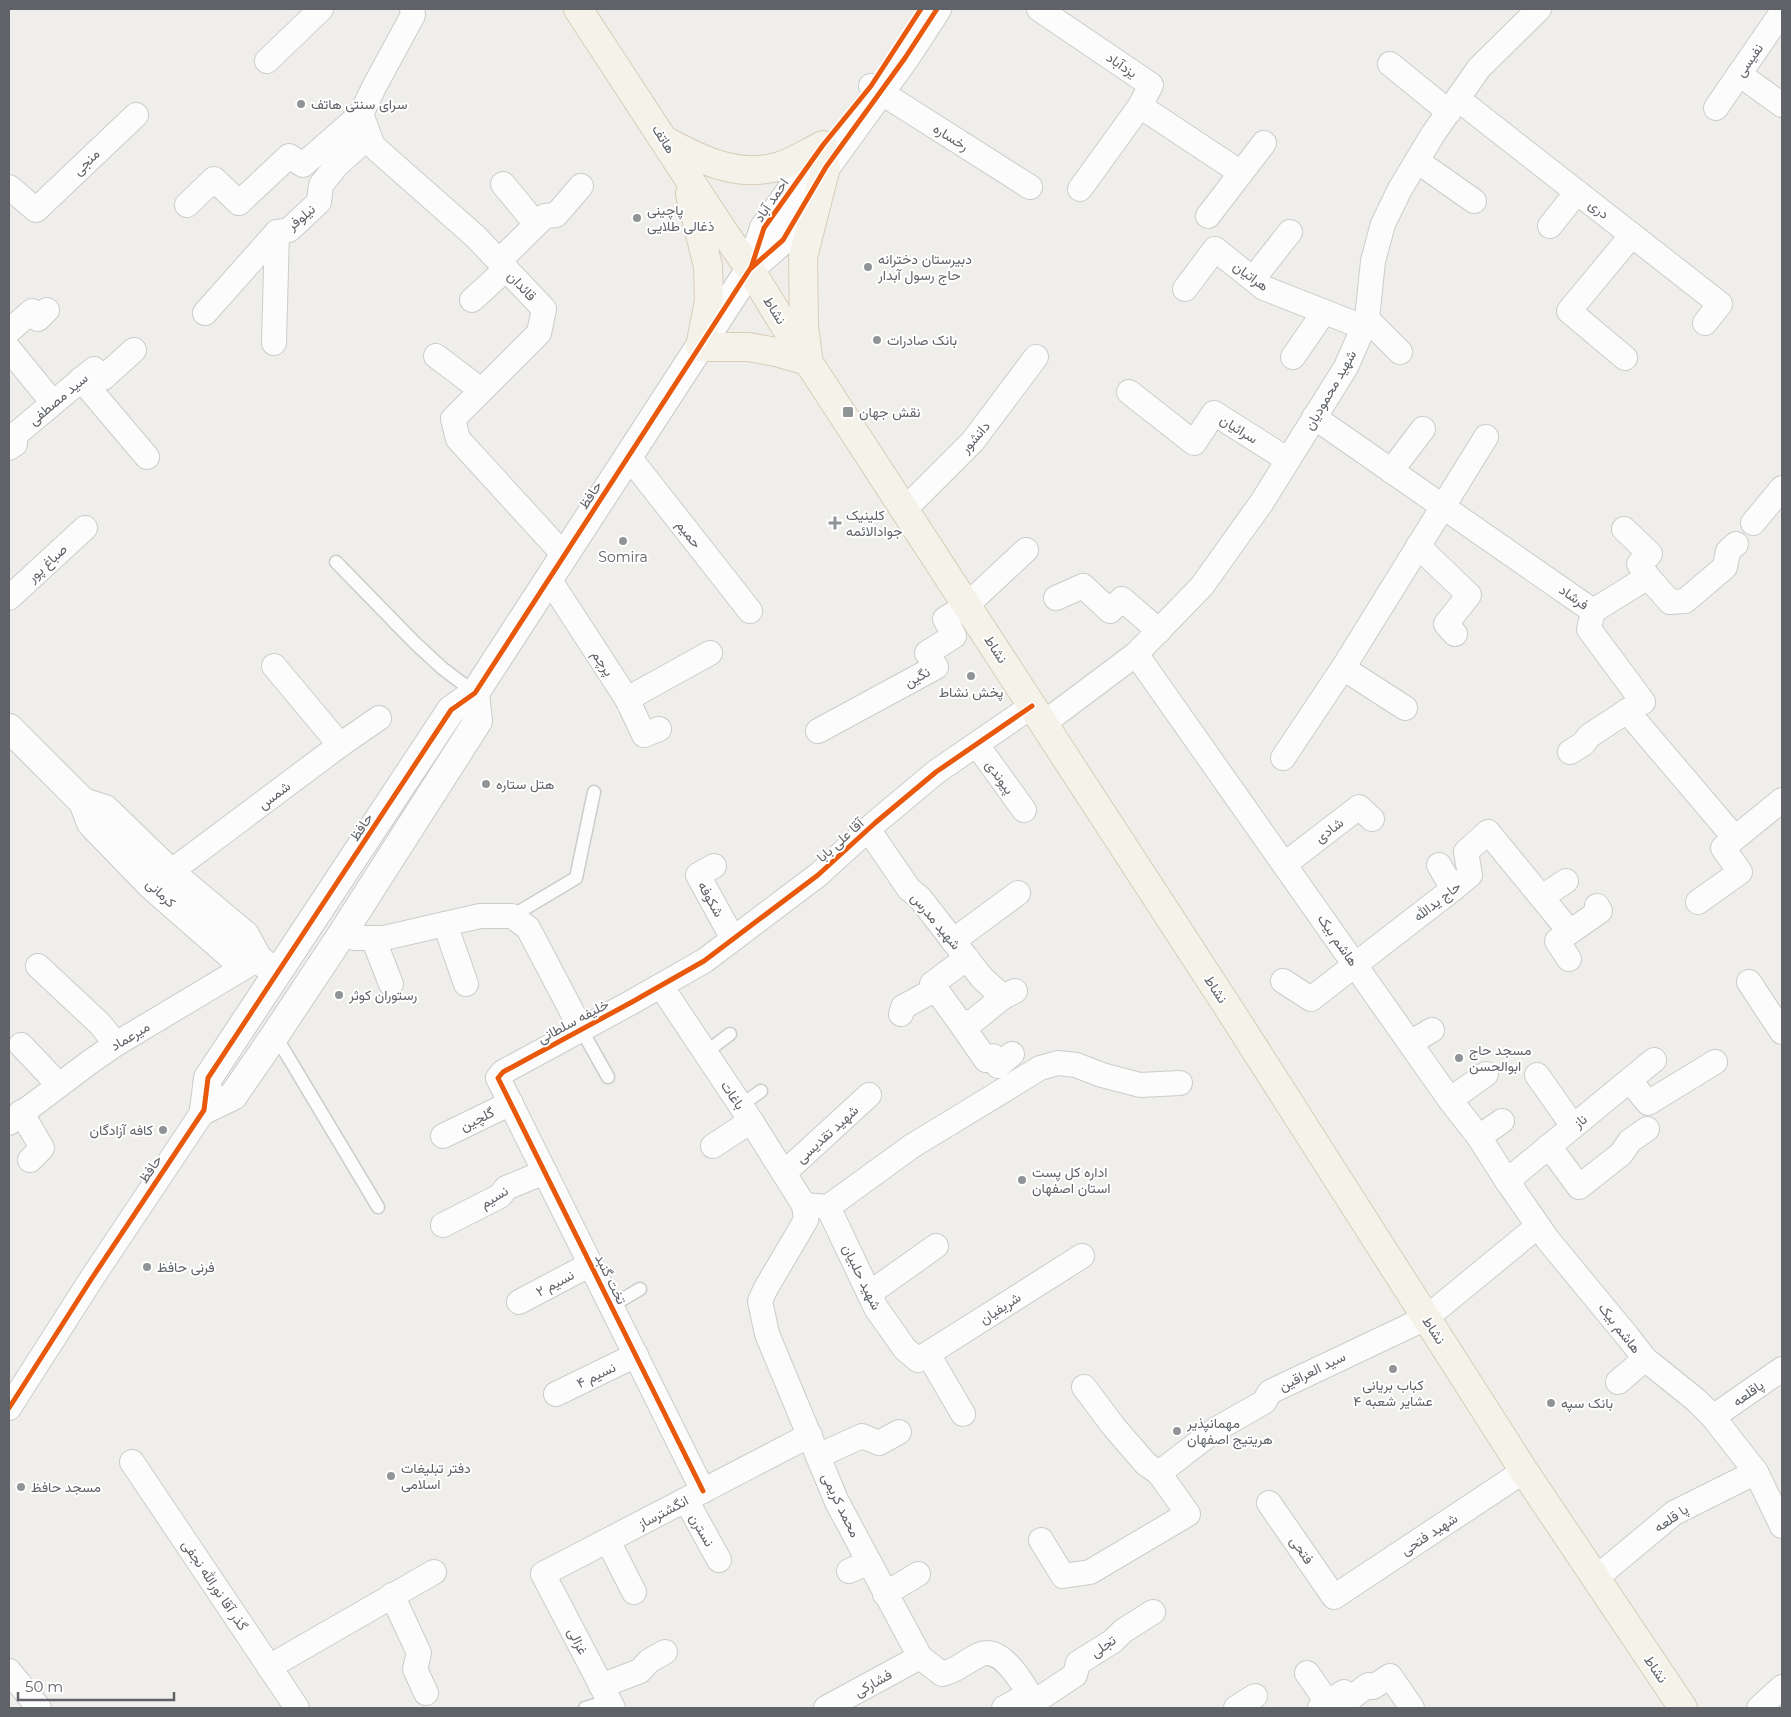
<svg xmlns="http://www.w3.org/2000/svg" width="1791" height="1717" viewBox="0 0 1791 1717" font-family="Montserrat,Vazirmatn,sans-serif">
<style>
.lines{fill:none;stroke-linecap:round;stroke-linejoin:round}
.lane-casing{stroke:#cbcccc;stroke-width:15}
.street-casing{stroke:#cbcccc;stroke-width:26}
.secondary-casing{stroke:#cacacb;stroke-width:30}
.primary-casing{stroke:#d7ceb8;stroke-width:30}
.lane{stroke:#fdfcfc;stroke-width:12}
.street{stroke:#fdfcfc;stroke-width:24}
.secondary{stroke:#fdfcfc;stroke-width:28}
.primary{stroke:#f4f2e9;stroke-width:28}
.cycleway-casing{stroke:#fff;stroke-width:8}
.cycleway{stroke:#e8590c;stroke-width:5}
.poi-dot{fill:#919496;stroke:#fff;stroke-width:2}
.labels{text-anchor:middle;stroke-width:4;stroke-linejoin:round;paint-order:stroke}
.street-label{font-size:14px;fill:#5f6368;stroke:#fff}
.poi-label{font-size:14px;fill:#5f6368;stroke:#fff;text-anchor:start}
</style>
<rect width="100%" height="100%" fill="#efeeea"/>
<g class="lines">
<g class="lane-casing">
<g id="lane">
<path d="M 336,562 L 415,643 L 442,668 L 475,693"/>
<path d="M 512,916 L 576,878 L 594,792"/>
<path d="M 581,1029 L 608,1077"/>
<path d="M 275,1035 L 378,1207"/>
<path d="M 705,1053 L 730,1034"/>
<path d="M 740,1106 L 761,1091"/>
<path d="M 611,1306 L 640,1289"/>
<path d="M 585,1708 L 609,1701"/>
</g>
</g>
<g class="street-casing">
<g id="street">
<path d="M 1039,9 L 1151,85 L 1140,106 L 1080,189"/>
<path d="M 267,61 L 321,9"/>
<path d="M 1390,64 L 1449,112"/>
<path d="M 1739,74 L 1782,105"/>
<path d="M 871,86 L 1030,187"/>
<path d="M 1458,99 L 1720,304 L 1705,323"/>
<path d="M 1140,106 L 1241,173"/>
<path d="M 1716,108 L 1782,12"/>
<path d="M 361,114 L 373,146 L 476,237 L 544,309 L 539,333 L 453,419 L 458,439 L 564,555"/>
<path d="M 1417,161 L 1474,201"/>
<path d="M 503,184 L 536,224"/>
<path d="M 9,187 L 36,210 L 136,115"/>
<path d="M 187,205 L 214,179 L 239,203 L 289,156 L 303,165 L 361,114 L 374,87 L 413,15 L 412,9"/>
<path d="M 1208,216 L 1264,143"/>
<path d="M 1550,226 L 1577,192"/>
<path d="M 499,261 L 545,216 L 556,215 L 581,186"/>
<path d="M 1253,279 L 1290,232"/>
<path d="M 1185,289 L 1215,249 L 1264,288 L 1363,327"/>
<path d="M 472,300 L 506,269"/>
<path d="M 205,313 L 277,232 L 289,230 L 319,202 L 321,185 L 336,166 L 369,136"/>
<path d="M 1367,319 L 1400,352"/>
<path d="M 9,331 L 32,311 L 38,319 L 47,310"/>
<path d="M 274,343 L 277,232"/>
<path d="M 9,349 L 53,403"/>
<path d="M 436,356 L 481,390"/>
<path d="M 1293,357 L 1324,312"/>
<path d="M 1625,358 L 1569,311 L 1632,235"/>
<path d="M 81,379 L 147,457"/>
<path d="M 1129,392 L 1194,443 L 1214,413 L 1288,460"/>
<path d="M 1314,417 L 1593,611 L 1589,629 L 1643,702 L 1627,711 L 1734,837"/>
<path d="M 9,448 L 15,444 L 15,435 L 94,369 L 103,378 L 134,350"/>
<path d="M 629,457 L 750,611"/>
<path d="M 1391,471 L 1423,429"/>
<path d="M 905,509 L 973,441 L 1036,357"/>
<path d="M 1753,523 L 1782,488"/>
<path d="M 1624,529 L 1650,554 L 1639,564 L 1648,577 L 1670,602 L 1685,601 L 1725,567 L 1728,551 L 1736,544"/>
<path d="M 1418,546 L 1469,595 L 1446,624 L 1455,634"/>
<path d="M 549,579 L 627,699 L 644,735 L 659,729"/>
<path d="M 9,598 L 85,528"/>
<path d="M 1056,598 L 1083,586 L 1110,611 L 1122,599 L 1159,631"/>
<path d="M 1593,611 L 1648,577"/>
<path d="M 1136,654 L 1450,1100 L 1479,1137 L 1507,1181 L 1548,1240 L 1628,1337 L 1645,1359 L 1696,1400 L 1713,1417 L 1756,1472 L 1782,1526"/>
<path d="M 274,666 L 340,745"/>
<path d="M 1343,668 L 1405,708"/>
<path d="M 627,699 L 710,653"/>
<path d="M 1044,723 L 1136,654 L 1202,586 L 1262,502 L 1346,367 L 1367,319 L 1373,261 L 1383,224 L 1400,189 L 1433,134 L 1479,68 L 1539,9"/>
<path d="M 818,731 L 936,667 L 927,653 L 954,636 L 945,619 L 967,605 L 1026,550"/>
<path d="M 977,745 L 1024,810"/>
<path d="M 1570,752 L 1583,744 L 1589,736 L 1627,711"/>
<path d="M 1283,758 L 1343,668 L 1486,437"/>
<path d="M 868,829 L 909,889 L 920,898 L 982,978 L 1003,997 L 1015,991"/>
<path d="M 1285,864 L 1359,807 L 1372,819"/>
<path d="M 1439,865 L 1453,889"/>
<path d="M 714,866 L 698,875 L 733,939"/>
<path d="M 157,882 L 340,745 L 379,718"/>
<path d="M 1542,897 L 1566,881"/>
<path d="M 1698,902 L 1740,872 L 1723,848 L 1782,800"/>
<path d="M 445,924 L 466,984"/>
<path d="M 342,934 L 355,938 L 384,938 L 480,916 L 512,916 L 528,928 L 581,1029"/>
<path d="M 373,938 L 391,984"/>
<path d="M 953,941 L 1018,893"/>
<path d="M 967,958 L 932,984 L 959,1021 L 971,1023 L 1003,997"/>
<path d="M 1569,959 L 1557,941 L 1600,911 L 1597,906"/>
<path d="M 38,966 L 100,1024 L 116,1044"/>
<path d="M 1283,981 L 1311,999 L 1453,889 L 1470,875 L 1466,852 L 1488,832 L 1570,932"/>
<path d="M 1749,982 L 1782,1032"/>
<path d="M 661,986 L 751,1121 L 804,1205 L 806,1220 L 766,1288 L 760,1301 L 767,1334 L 837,1502 L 920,1657 L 942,1674 C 957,1671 966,1661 979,1655 C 1003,1643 1028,1692 1037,1708"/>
<path d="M 901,1014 L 903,1007 L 936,989"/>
<path d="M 959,1021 L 986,1060 L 993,1056 L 998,1066 L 1012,1054"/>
<path d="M 1410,1043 L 1432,1030"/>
<path d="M 21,1045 L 59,1085"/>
<path d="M 1537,1075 L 1573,1126"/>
<path d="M 1630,1081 L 1648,1103 L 1715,1062"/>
<path d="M 1450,1100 L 1486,1074"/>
<path d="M 21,1112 L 42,1148 L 30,1160"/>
<path d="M 9,1123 L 90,1062 L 116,1044 L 258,959"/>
<path d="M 443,1136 L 511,1103"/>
<path d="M 1479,1137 L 1502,1121"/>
<path d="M 713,1146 L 751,1121"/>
<path d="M 1549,1146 L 1579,1187 L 1621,1154 L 1630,1141 L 1647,1129"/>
<path d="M 784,1173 L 869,1095"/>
<path d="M 1507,1181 L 1654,1060"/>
<path d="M 804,1205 L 828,1207 L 876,1308 L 905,1349 L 918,1360 L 1082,1256"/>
<path d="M 828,1207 L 912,1146 L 1040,1068 L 1058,1063 L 1076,1065 L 1102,1075 L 1140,1085 L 1180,1083"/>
<path d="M 443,1225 L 500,1196 L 506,1188 L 545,1172"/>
<path d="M 870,1293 L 936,1246"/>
<path d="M 519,1302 L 591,1264"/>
<path d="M 928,1354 L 963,1414"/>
<path d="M 1618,1382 L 1645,1359"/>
<path d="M 556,1394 L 636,1355"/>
<path d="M 9,1408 L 92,1278 L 204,1110"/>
<path d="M 1713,1417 L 1782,1369"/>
<path d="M 818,1456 L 862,1436 L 879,1443 L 899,1432"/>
<path d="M 132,1462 L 297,1708"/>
<path d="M 1159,1473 L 1215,1430 L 1264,1402 L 1270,1392 L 1426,1318 L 1538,1226"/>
<path d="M 703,1491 L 498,1078 L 503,1072 L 632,1002 L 704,961 L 818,875 L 875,823 L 936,772 L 1032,706"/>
<path d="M 686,1500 L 719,1560"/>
<path d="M 1269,1503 L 1334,1597 L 1524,1471"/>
<path d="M 1041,1540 L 1063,1576 L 1090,1572 L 1188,1514 L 1159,1473 L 1146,1464 L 1114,1427 L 1084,1387"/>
<path d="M 608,1541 L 634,1592"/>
<path d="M 849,1571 L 869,1562"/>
<path d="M 1596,1578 L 1674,1513 L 1756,1472"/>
<path d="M 885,1594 L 918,1574"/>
<path d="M 392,1595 L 419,1653 L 415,1669 L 426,1693"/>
<path d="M 269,1667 L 434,1572"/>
<path d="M 9,1671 L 39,1708"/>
<path d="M 1307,1673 L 1328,1703"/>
<path d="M 601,1686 L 640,1671 L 649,1661 L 665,1652"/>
<path d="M 1034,1702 L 1075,1675 L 1078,1663 L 1113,1641 L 1123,1631 L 1153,1612"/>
<path d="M 613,1708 L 543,1574 L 810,1435"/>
<path d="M 826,1708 L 920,1657"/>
<path d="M 1004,1708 L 1029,1694"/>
<path d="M 1236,1708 L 1255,1696"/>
<path d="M 1320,1708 L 1344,1692 L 1351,1698 L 1368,1685 L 1373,1687 L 1390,1676 L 1412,1708"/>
<path d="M 1759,1708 L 1782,1687"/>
</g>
</g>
<g class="secondary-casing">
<g id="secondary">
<path d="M 751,267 L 764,228 L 807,168"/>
<path d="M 9,728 L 83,802 L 91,823 L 152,886 L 232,956 L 258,959"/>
<path d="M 83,802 L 105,809 L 171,873 L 245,935 L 258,959 L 270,968"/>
<path d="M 204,1110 L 208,1078 L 451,710 L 475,693 L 750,269 L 783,240 L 826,167 L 905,58 L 937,9"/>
<path d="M 204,1110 L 233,1096 L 275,1035 L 342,934 L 478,721 L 475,693"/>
</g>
</g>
<g class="primary-casing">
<g id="primary">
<path d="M 578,9 L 723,231 L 750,269 L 783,323 L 1235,1018 L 1524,1471 L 1683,1708"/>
<path d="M 666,141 C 701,160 739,179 780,166 C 795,161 809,152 823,145"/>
<path d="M 690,194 L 708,266 L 709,301 L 700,347 L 748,347 L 776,352 L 808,361"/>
<path d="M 808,357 L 804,326 L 803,257 L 826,167"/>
</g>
</g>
<use href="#lane" class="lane"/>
<use href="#street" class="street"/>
<use href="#secondary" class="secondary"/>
<use href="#primary" class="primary"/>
<g class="cycleway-casing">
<g id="cycleway">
<path d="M 751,268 L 764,228 L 823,145 L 871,86 L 921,9"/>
<path d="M 9,1408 L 92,1278 L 204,1110 L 208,1078 L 451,710 L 475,693 L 750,269 L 783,240 L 826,167 L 905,58 L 937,9"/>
<path d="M 703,1491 L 498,1078 L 503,1072 L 632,1002 L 704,961 L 818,875 L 875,823 L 936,772 L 1032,706"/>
</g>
</g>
<use href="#cycleway" class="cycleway"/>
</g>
<g class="poi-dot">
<circle cx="301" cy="104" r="5"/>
<circle cx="637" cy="218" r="5"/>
<circle cx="868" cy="267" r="5"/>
<circle cx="877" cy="340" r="5"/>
<rect x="842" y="406" width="12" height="12" rx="2.5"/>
<path d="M832.5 515.5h5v5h5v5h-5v5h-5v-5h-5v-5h5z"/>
<circle cx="623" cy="541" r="5"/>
<circle cx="971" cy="676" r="5"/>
<circle cx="486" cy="784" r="5"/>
<circle cx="339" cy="995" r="5"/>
<circle cx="1459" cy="1058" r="5"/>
<circle cx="163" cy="1130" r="5"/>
<circle cx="1022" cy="1180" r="5"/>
<circle cx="147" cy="1267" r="5"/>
<circle cx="1393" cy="1369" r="5"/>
<circle cx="1551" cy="1403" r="5"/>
<circle cx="1177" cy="1431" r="5"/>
<circle cx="391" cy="1476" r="5"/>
<circle cx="21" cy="1487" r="5"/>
</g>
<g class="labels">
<g class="street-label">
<text transform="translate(1749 60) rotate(-55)" y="5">نفیسی</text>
<text transform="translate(1122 65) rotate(34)" y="5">یزدآباد</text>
<text transform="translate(951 137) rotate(32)" y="5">رخساره</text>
<text transform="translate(664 139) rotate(57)" y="5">هاتف</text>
<text transform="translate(86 162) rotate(-44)" y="5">منجی</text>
<text transform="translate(771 200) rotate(-56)" y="5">احمد آباد</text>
<text transform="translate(1599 209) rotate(38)" y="5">دری</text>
<text transform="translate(301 217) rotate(-40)" y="5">نیلوفر</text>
<text transform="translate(1251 276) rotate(36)" y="5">هراتیان</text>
<text transform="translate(522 286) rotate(47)" y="5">قائدان</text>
<text transform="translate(775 310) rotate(58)" y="5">نشاط</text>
<text transform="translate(1330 390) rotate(-60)" y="5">شهید محمودیان</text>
<text transform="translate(58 399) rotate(-40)" y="5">سید مصطفی</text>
<text transform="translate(1239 429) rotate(32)" y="5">سرائیان</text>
<text transform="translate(975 437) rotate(-49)" y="5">دانشور</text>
<text transform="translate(590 495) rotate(-57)" y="5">حافظ</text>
<text transform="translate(689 534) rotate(52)" y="5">حمیم</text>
<text transform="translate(47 563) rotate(-43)" y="5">صباغ پور</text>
<text transform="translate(1574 597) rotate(35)" y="5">فرشاد</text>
<text transform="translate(996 649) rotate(57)" y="5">نشاط</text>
<text transform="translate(603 663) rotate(57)" y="5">پرچم</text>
<text transform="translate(917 677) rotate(-29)" y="5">نگین</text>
<text transform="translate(1000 777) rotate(54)" y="5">پیوندی</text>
<text transform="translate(274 795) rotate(-37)" y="5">شمس</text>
<text transform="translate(361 827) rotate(-57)" y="5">حافظ</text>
<text transform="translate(1329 830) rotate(-37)" y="5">شادی</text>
<text transform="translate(840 840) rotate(-42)" y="5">آقا علی بابا</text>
<text transform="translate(161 893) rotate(43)" y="5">کرمانی</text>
<text transform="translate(711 899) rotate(61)" y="5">شکوفه</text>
<text transform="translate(1437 901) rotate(-38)" y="5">حاج یدالله</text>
<text transform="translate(936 921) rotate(50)" y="5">شهید مدرس</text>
<text transform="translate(1338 940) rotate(55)" y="5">هاشم بیک</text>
<text transform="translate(1216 989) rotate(57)" y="5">نشاط</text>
<text transform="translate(573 1021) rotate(-28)" y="5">خلیفه سلطانی</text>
<text transform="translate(130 1036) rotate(-31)" y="5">میرعماد</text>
<text transform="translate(733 1095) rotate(56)" y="5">باغات</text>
<text transform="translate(477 1119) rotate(-26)" y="5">گلچین</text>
<text transform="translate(1580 1121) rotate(-39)" y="5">ناز</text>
<text transform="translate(827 1134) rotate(-42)" y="5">شهید تقدیسی</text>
<text transform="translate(150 1169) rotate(-56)" y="5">حافظ</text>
<text transform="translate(494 1197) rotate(-32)" y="5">نسیم</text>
<text transform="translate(862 1277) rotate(64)" y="5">شهید حلبیان</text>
<text transform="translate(611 1279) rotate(64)" y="5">تخت گنبد</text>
<text transform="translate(555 1283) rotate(-28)" y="5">نسیم ۲</text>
<text transform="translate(1000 1308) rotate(-33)" y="5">شریفیان</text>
<text transform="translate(1620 1328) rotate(52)" y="5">هاشم بیک</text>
<text transform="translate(1434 1330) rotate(57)" y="5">نشاط</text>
<text transform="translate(1312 1371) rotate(-26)" y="5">سید العراقین</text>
<text transform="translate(596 1375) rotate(-26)" y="5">نسیم ۴</text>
<text transform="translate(1748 1393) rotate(-35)" y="5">پاقلعه</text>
<text transform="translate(841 1505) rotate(64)" y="5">محمد کریمی</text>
<text transform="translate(663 1512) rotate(-28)" y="5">انگشترساز</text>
<text transform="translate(1671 1518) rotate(-34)" y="5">پا قلعه</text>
<text transform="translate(702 1530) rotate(60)" y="5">نسترن</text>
<text transform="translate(1429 1534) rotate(-33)" y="5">شهید فتحی</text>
<text transform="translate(1302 1550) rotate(55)" y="5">فتحی</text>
<text transform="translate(215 1585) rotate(56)" y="5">گذر آقا نورالله نجفی</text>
<text transform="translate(578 1641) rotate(63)" y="5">غزالی</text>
<text transform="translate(1103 1646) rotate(-35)" y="5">تجلی</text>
<text transform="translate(1656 1669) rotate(56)" y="5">نشاط</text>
<text transform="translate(873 1683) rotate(-29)" y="5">فشارکی</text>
</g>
<g class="poi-label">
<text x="311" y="109">سرای سنتی هاتف</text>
<text x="647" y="215">پاچینی<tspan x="647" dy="16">ذغالی طلایی</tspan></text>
<text x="878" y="264">دبیرستان دخترانه<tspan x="878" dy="16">حاج رسول آبدار</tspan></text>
<text x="887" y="345">بانک صادرات</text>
<text x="859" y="417">نقش جهان</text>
<text x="846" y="520">کلینیک<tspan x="846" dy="16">جوادالائمه</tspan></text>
<text x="623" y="562" text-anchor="middle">Somira</text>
<text x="971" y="697" text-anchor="middle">پخش نشاط</text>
<text x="496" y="789">هتل ستاره</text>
<text x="349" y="1000">رستوران کوثر</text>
<text x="1469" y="1055">مسجد حاج<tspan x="1469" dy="16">ابوالحسن</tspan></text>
<text x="153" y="1135" text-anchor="end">کافه آزادگان</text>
<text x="1032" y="1177">اداره کل پست<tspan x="1032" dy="16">استان اصفهان</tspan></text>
<text x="157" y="1272">فرنی حافظ</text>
<text x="1393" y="1390" text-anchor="middle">کباب بریانی<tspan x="1393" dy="16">عشایر شعبه ۴</tspan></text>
<text x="1561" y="1408">بانک سپه</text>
<text x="1187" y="1428">مهمانپذیر<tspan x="1187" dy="16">هریتیج اصفهان</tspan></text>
<text x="401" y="1473">دفتر تبلیغات<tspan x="401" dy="16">اسلامی</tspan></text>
<text x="31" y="1492">مسجد حافظ</text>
</g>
</g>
<rect width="1791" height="1717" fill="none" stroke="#5f6368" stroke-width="20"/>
<path d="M18 1692v8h156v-8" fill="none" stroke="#5f6368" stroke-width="2.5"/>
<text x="25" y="1692" font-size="15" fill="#5f6368" stroke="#ffffff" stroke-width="4" paint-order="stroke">50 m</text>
</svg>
